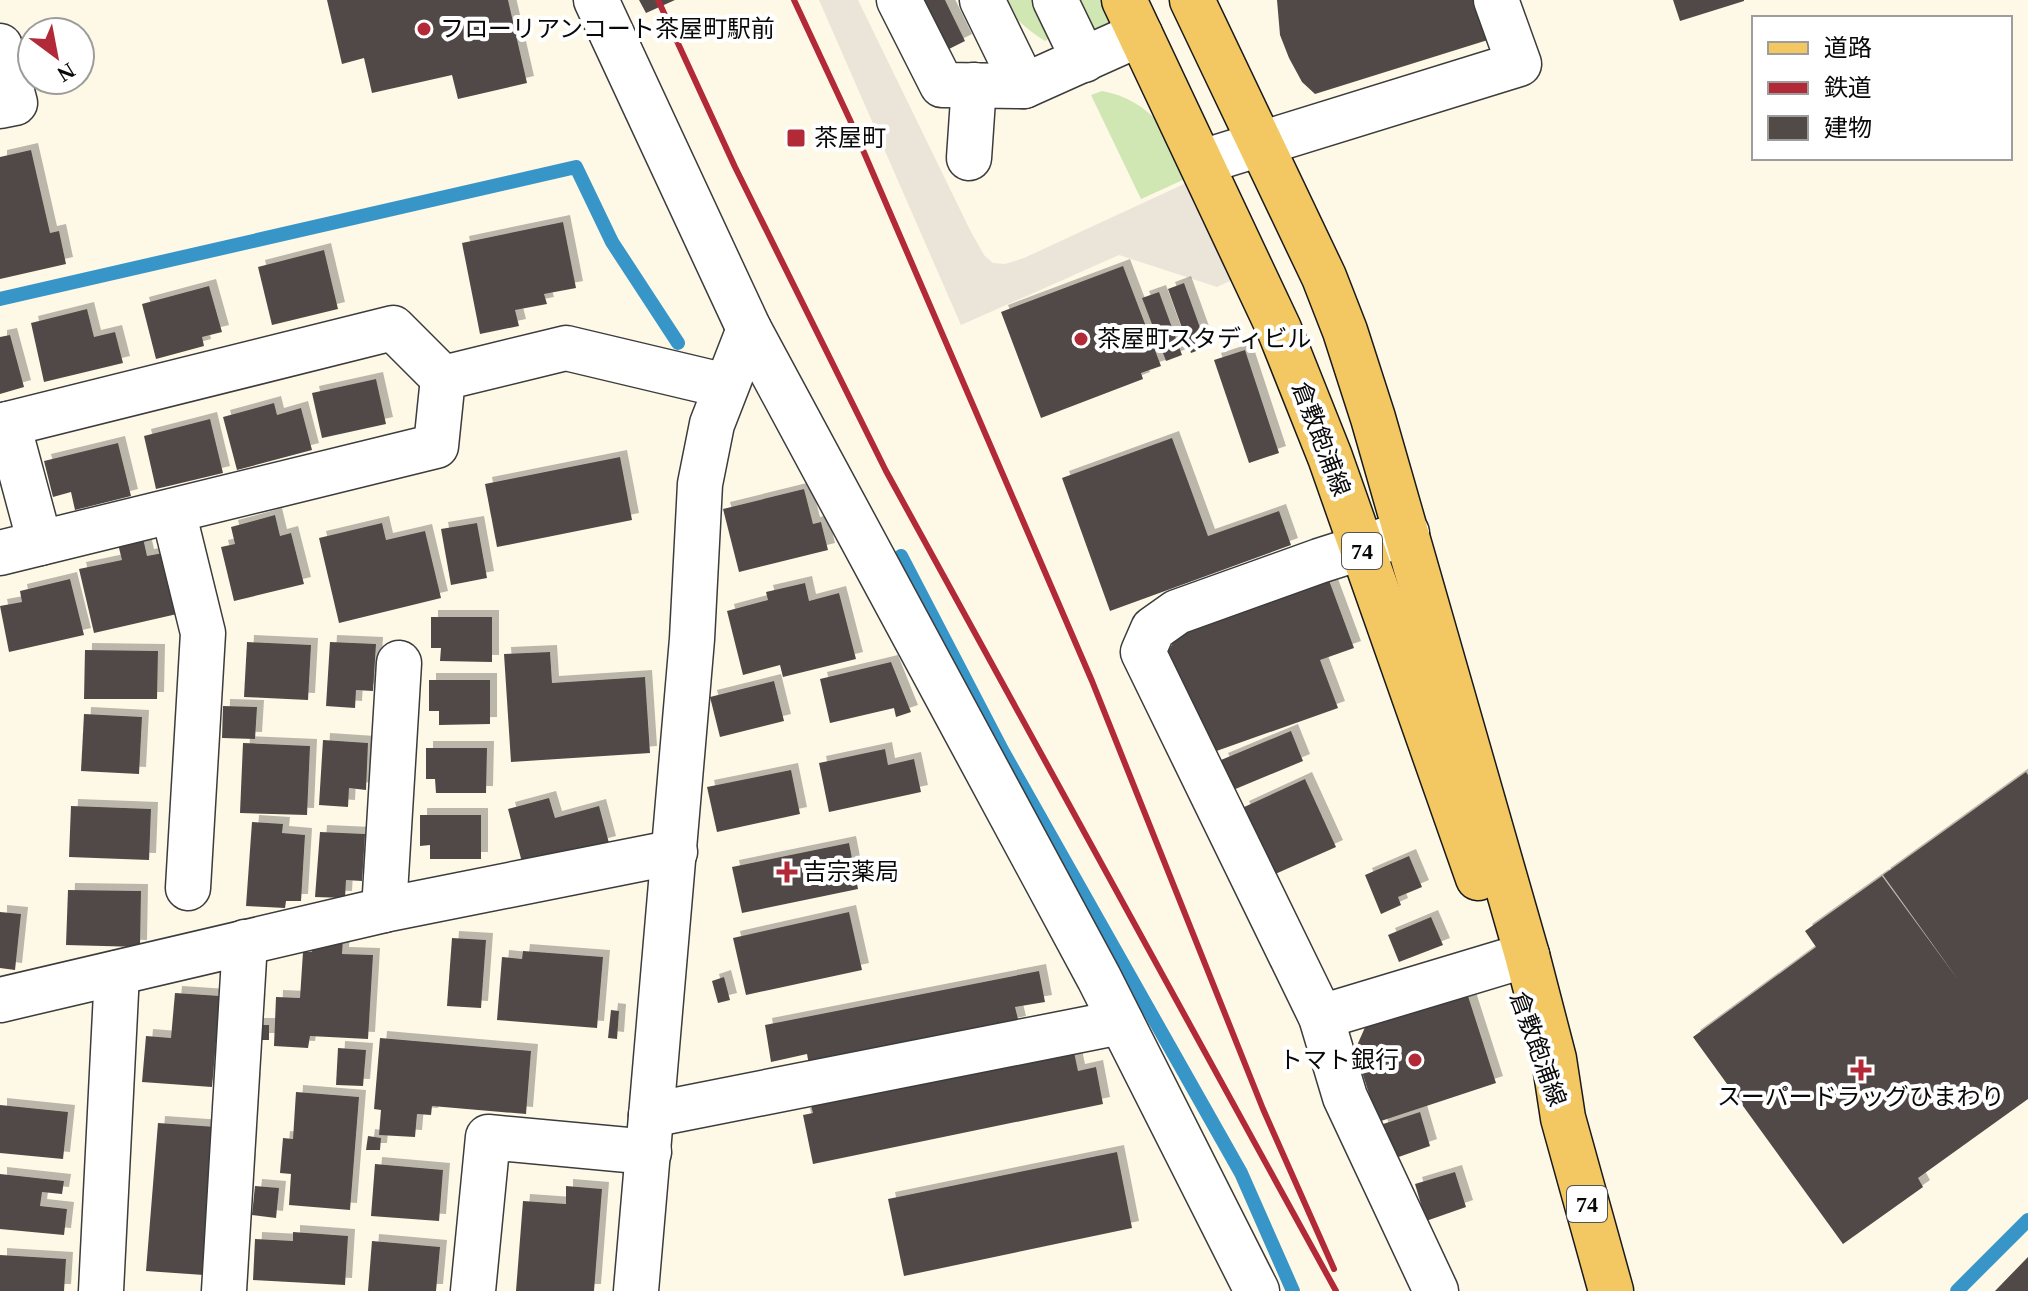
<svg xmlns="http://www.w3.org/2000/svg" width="2028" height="1291" viewBox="0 0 2028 1291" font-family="'Times New Roman','Noto Sans JP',serif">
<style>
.green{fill:#d0e6b3}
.plaza{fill:#ebe5d9}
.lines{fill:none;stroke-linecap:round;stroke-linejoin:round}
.stream{stroke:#3895c7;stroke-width:14}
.building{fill:#514a46;filter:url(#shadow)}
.minor-casing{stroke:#3c3c3c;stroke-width:47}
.major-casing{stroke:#1a1a1a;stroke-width:47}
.minor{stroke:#fff;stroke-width:44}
.major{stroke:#f3c862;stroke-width:44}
.rail{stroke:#b22937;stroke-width:6}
.poi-dot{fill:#b22937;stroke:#fff;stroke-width:3}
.labels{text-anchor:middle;stroke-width:8;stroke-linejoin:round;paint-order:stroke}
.shield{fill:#fff;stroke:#535353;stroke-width:2}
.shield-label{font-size:22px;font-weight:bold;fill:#090909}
.poi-label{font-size:24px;fill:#090909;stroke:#fff;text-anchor:start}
.street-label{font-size:24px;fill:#090909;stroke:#fff}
</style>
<defs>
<filter id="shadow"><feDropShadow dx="7" dy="-7" stdDeviation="0" flood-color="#0004"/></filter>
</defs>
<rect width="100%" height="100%" fill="#fef8e7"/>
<g class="green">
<path d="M 1000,0 L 1032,0 L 1051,37 L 1045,41 C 1026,29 1014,18 1000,0 Z"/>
<path d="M 1076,0 L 1113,0 L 1111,26 L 1102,31 C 1086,26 1083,14 1076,0 Z"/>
<path d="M 1102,91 C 1151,100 1171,136 1196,174 L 1141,199 L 1091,95 Z"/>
</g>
<path class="plaza" d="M 819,0 L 858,0 L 970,230 L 984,255 L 993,263 L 1005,264 L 1024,258 L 1197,178 L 1243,275 L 1217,287 L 1119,255 L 961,325 Z"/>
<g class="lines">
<g class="stream">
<path d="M 0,299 L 576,167 L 612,242 L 678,343"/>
<path d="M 901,556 L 1002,750 L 1241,1173 L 1293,1291"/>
<path d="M 1957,1291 L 2028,1220"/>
</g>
</g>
<g class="building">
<path d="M 327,0 L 508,0 L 527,83 L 458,99 L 452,75 L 372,93 L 364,58 L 342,64 Z"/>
<path d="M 639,0 L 675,0 L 646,13 Z"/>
<path d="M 918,0 L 945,0 L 965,41 L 943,52 Z"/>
<path d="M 1277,0 L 1477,0 L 1491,39 L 1315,94 L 1302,82 L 1289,58 L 1280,35 Z"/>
<path d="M 1673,0 L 1744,0 L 1744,1 L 1680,21 Z"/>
<path d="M 31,150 L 50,233 L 59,231 L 66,264 L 0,279 L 0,157 Z"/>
<path d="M 563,222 L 576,288 L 544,294 L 547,304 L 515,310 L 519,326 L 480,334 L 462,243 Z"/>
<path d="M 324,250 L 338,309 L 272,325 L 258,267 Z"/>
<path d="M 1123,266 L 1161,366 L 1141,373 L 1143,379 L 1041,418 L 1001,312 Z"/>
<path d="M 1184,283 L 1207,347 L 1191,353 L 1168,289 Z"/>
<path d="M 209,286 L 222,332 L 202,337 L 204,346 L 156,359 L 142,304 Z"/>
<path d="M 1159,292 L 1182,355 L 1166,361 L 1142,298 Z"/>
<path d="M 87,309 L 94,337 L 115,332 L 123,363 L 44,382 L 31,323 Z"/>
<path d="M 10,335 L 24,387 L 0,394 L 0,337 Z"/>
<path d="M 1245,350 L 1279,453 L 1249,463 L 1214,360 Z"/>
<path d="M 376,379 L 386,424 L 322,438 L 312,393 Z"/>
<path d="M 274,403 L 277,415 L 301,408 L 312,450 L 237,470 L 223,417 Z"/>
<path d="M 210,419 L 223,473 L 156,489 L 144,436 Z"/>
<path d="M 1172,438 L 1208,536 L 1279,511 L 1291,545 L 1110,611 L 1062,478 Z"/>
<path d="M 118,443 L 131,496 L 75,510 L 71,492 L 53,497 L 44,461 Z"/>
<path d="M 620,457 L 632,520 L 497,547 L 485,484 Z"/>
<path d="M 804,489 L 813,524 L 821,522 L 828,550 L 739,572 L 723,509 Z"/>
<path d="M 275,515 L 280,536 L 291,533 L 304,584 L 234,601 L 221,547 L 235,544 L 231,527 Z"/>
<path d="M 382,523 L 386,540 L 425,531 L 441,598 L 339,623 L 319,538 Z"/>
<path d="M 477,523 L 487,578 L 451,585 L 441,529 Z"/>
<path d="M 143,538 L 147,556 L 163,553 L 177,614 L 94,633 L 79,569 L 122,560 L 118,544 Z"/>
<path d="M 1327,575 L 1354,648 L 1320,660 L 1338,708 L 1208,754 L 1166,655 L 1181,629 Z"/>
<path d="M 70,579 L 84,635 L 9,652 L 0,606 L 22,602 L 20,591 Z"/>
<path d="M 805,583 L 809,601 L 839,593 L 856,659 L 783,677 L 780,665 L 743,675 L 727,611 L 768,600 L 766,592 Z"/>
<path d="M 431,617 L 492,617 L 492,662 L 440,661 L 441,648 L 431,648 Z"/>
<path d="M 247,642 L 311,645 L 308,700 L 244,697 Z"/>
<path d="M 330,642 L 376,644 L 373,691 L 356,690 L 355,708 L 326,706 Z"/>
<path d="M 85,650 L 158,651 L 157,699 L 84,699 Z"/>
<path d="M 550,652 L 552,683 L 645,677 L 650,753 L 511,762 L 504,654 Z"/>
<path d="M 891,662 L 911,712 L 896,717 L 894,708 L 830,723 L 820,679 Z"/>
<path d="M 429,680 L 490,680 L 490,724 L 439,725 L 439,711 L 429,711 Z"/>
<path d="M 774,681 L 784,721 L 720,737 L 710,697 Z"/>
<path d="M 223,706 L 257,707 L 255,739 L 222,738 Z"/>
<path d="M 84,714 L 142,717 L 139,774 L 81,771 Z"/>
<path d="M 1291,731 L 1303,761 L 1233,790 L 1221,760 Z"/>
<path d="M 323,740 L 368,743 L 366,790 L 349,788 L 348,807 L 319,805 Z"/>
<path d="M 243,743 L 310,746 L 307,815 L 240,813 Z"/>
<path d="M 426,748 L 487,748 L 486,793 L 436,793 L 435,779 L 426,779 Z"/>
<path d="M 885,749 L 888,765 L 914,759 L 921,792 L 829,812 L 819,763 Z"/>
<path d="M 791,770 L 800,814 L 717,832 L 707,787 Z"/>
<path d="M 2026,772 L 2028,775 L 2028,1099 L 1918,1178 L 1923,1187 L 1843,1244 L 1693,1037 L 1816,947 L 1805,931 L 1882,876 L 1959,981 L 1883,875 Z"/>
<path d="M 1305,779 L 1336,847 L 1273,875 L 1242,808 Z"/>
<path d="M 549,798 L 555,818 L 599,806 L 609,843 L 523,866 L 508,809 Z"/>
<path d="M 71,806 L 151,809 L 149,860 L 69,857 Z"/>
<path d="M 420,815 L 481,815 L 481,859 L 430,859 L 430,845 L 420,846 Z"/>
<path d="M 252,822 L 283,824 L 282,833 L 305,835 L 301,901 L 286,901 L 285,908 L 246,906 Z"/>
<path d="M 320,832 L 365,834 L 362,881 L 346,880 L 345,898 L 315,897 Z"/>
<path d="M 849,843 L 858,889 L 742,913 L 732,867 Z"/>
<path d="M 1409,856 L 1422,887 L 1398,897 L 1401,905 L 1381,914 L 1365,875 Z"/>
<path d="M 68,890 L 141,891 L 140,947 L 66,945 Z"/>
<path d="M 0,912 L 21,914 L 15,970 L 0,968 Z"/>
<path d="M 849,912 L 862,970 L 746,995 L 733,938 Z"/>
<path d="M 1431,917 L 1443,945 L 1399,962 L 1388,935 Z"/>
<path d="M 313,938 L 343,939 L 342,954 L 373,955 L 368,1039 L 310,1036 L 308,1048 L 274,1046 L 276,997 L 300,998 L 303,952 L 312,952 Z"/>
<path d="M 452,938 L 486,940 L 481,1008 L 447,1006 Z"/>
<path d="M 523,951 L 603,957 L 597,1028 L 497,1020 L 502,957 L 522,959 Z"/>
<path d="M 1039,971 L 1045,1002 L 1015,1007 L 1019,1023 L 809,1065 L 807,1054 L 771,1062 L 765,1025 Z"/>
<path d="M 724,977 L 730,1000 L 718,1003 L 712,981 Z"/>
<path d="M 175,993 L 220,996 L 212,1087 L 142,1082 L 146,1036 L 171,1038 Z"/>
<path d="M 1467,993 L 1496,1083 L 1378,1122 L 1355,1050 L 1366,1025 Z"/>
<path d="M 611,1010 L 619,1011 L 617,1039 L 608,1038 Z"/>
<path d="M 255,1025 L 269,1025 L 269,1040 L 254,1040 Z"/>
<path d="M 380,1038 L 531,1051 L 526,1114 L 432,1106 L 431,1115 L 417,1114 L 415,1137 L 379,1135 L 381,1110 L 374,1109 Z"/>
<path d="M 338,1048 L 366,1050 L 363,1086 L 336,1085 Z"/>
<path d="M 1074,1052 L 1078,1071 L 1096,1067 L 1103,1104 L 813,1164 L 803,1115 L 813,1113 L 811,1106 Z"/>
<path d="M 296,1092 L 359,1097 L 350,1210 L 289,1205 L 291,1174 L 280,1173 L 283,1138 L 293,1139 Z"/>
<path d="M 0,1105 L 68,1112 L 63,1159 L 0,1153 Z"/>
<path d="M 1420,1112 L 1430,1146 L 1390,1160 L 1380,1125 Z"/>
<path d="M 158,1123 L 216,1127 L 204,1275 L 146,1271 Z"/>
<path d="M 368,1136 L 381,1138 L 380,1150 L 366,1150 Z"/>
<path d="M 1117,1152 L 1132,1228 L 904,1276 L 888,1199 Z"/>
<path d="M 375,1164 L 443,1170 L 439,1221 L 371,1216 Z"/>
<path d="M 1455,1172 L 1466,1207 L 1426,1221 L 1415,1184 Z"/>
<path d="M 0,1174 L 64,1181 L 62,1194 L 42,1192 L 40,1206 L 67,1209 L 64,1235 L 0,1229 Z"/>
<path d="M 255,1186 L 279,1188 L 276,1218 L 252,1215 Z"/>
<path d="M 566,1186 L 602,1189 L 594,1291 L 516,1291 L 523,1201 L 566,1204 Z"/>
<path d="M 293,1232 L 348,1236 L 345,1285 L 253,1280 L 255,1239 L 293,1241 Z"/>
<path d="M 372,1241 L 440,1247 L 436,1291 L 368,1291 Z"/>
<path d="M 0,1255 L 66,1259 L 64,1291 L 0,1291 Z"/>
<path d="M 2028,1257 L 2028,1291 L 1995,1291 Z"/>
</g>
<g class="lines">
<g class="minor-casing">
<g id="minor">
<path d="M 596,0 L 749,329 L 1099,978 L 1257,1291"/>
<path d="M 899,0 L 942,85 L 1024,86 L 1140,34"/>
<path d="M 982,0 L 1024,86"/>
<path d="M 1055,0 L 1084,60"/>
<path d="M 0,46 L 15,103 L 0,106"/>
<path d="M 969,158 L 974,85"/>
<path d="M 1202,162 L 1519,64 L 1496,0"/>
<path d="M 8,424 L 40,543"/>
<path d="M 0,426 L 393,328 L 443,378"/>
<path d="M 173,511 L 203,633 L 188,888"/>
<path d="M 1407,533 L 1319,561 L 1177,612 L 1153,629 L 1143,652 L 1321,1017 L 1345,1097 L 1436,1291"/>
<path d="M 0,553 L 436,446 L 443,378 L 566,348 L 726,386"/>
<path d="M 384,910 L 399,663"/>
<path d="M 0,1000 L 384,910 L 675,852"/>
<path d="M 1321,1017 L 1527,955"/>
<path d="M 651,1115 L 1121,1022"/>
<path d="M 101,1291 L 117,973"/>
<path d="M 224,1291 L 245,942"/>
<path d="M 473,1291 L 488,1137 L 649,1152"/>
<path d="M 636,1291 L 692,639 L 700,484 L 712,424 L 749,329"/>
</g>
</g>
<g class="major-casing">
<g id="major">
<path d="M 1124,0 L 1279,329 L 1330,457 L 1478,878"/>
<path d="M 1192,0 L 1324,277 L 1345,331 L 1373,418 L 1527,955 L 1554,1059 L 1563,1118 L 1611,1291"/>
</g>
</g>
<use href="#minor" class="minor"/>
<use href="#major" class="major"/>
<g class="rail">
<path d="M 658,0 L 735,167 L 886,471 L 1336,1291"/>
<path d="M 794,0 L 850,120 L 1092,681 L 1263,1109 L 1334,1269"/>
</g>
</g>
<g class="poi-dot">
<circle cx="424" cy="29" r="8"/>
<rect x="786" y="128" width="20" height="20" rx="4"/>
<circle cx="1081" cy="339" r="8"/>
<path d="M783 860h8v8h8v8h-8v8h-8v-8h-8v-8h8z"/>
<circle cx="1415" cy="1060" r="8"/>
<path d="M1857 1058h8v8h8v8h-8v8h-8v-8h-8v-8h8z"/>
</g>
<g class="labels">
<g class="shield">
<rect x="1342" y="533" width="40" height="36" rx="6"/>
<rect x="1567" y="1186" width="40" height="36" rx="6"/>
</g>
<g class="shield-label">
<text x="1362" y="559">74</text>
<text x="1587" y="1212">74</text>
</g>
<g class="poi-label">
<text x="440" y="37">フローリアンコート茶屋町駅前</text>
<text x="814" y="146">茶屋町</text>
<text x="1097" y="347">茶屋町スタディビル</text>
<text x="803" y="880">吉宗薬局</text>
<text x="1399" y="1068" text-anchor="end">トマト銀行</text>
<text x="1861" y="1105" text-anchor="middle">スーパードラッグひまわり</text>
</g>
<g class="street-label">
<text transform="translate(1321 439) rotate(69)" y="8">倉敷飽浦線</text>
<text transform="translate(1538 1049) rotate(70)" y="8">倉敷飽浦線</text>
</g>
</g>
<rect x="1752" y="16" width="260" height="144" fill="#ffffff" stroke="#9d9d9d" stroke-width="2"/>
<rect x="1768" y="42" width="40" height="12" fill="#f3c862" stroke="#9d9d9d" stroke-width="2"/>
<text x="1824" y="56" font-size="24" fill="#090909">道路</text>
<rect x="1768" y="82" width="40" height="12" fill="#b22937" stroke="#9d9d9d" stroke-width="2"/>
<text x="1824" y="96" font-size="24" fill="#090909">鉄道</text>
<rect x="1768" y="116" width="40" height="24" fill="#514a46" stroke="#9d9d9d" stroke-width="2"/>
<text x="1824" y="136" font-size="24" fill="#090909">建物</text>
<g transform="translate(56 56) rotate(148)"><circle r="38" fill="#ffffff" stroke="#9d9d9d" stroke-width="2"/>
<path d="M0-6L14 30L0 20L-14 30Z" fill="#b22937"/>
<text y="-12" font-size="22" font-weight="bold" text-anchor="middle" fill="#090909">N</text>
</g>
</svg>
